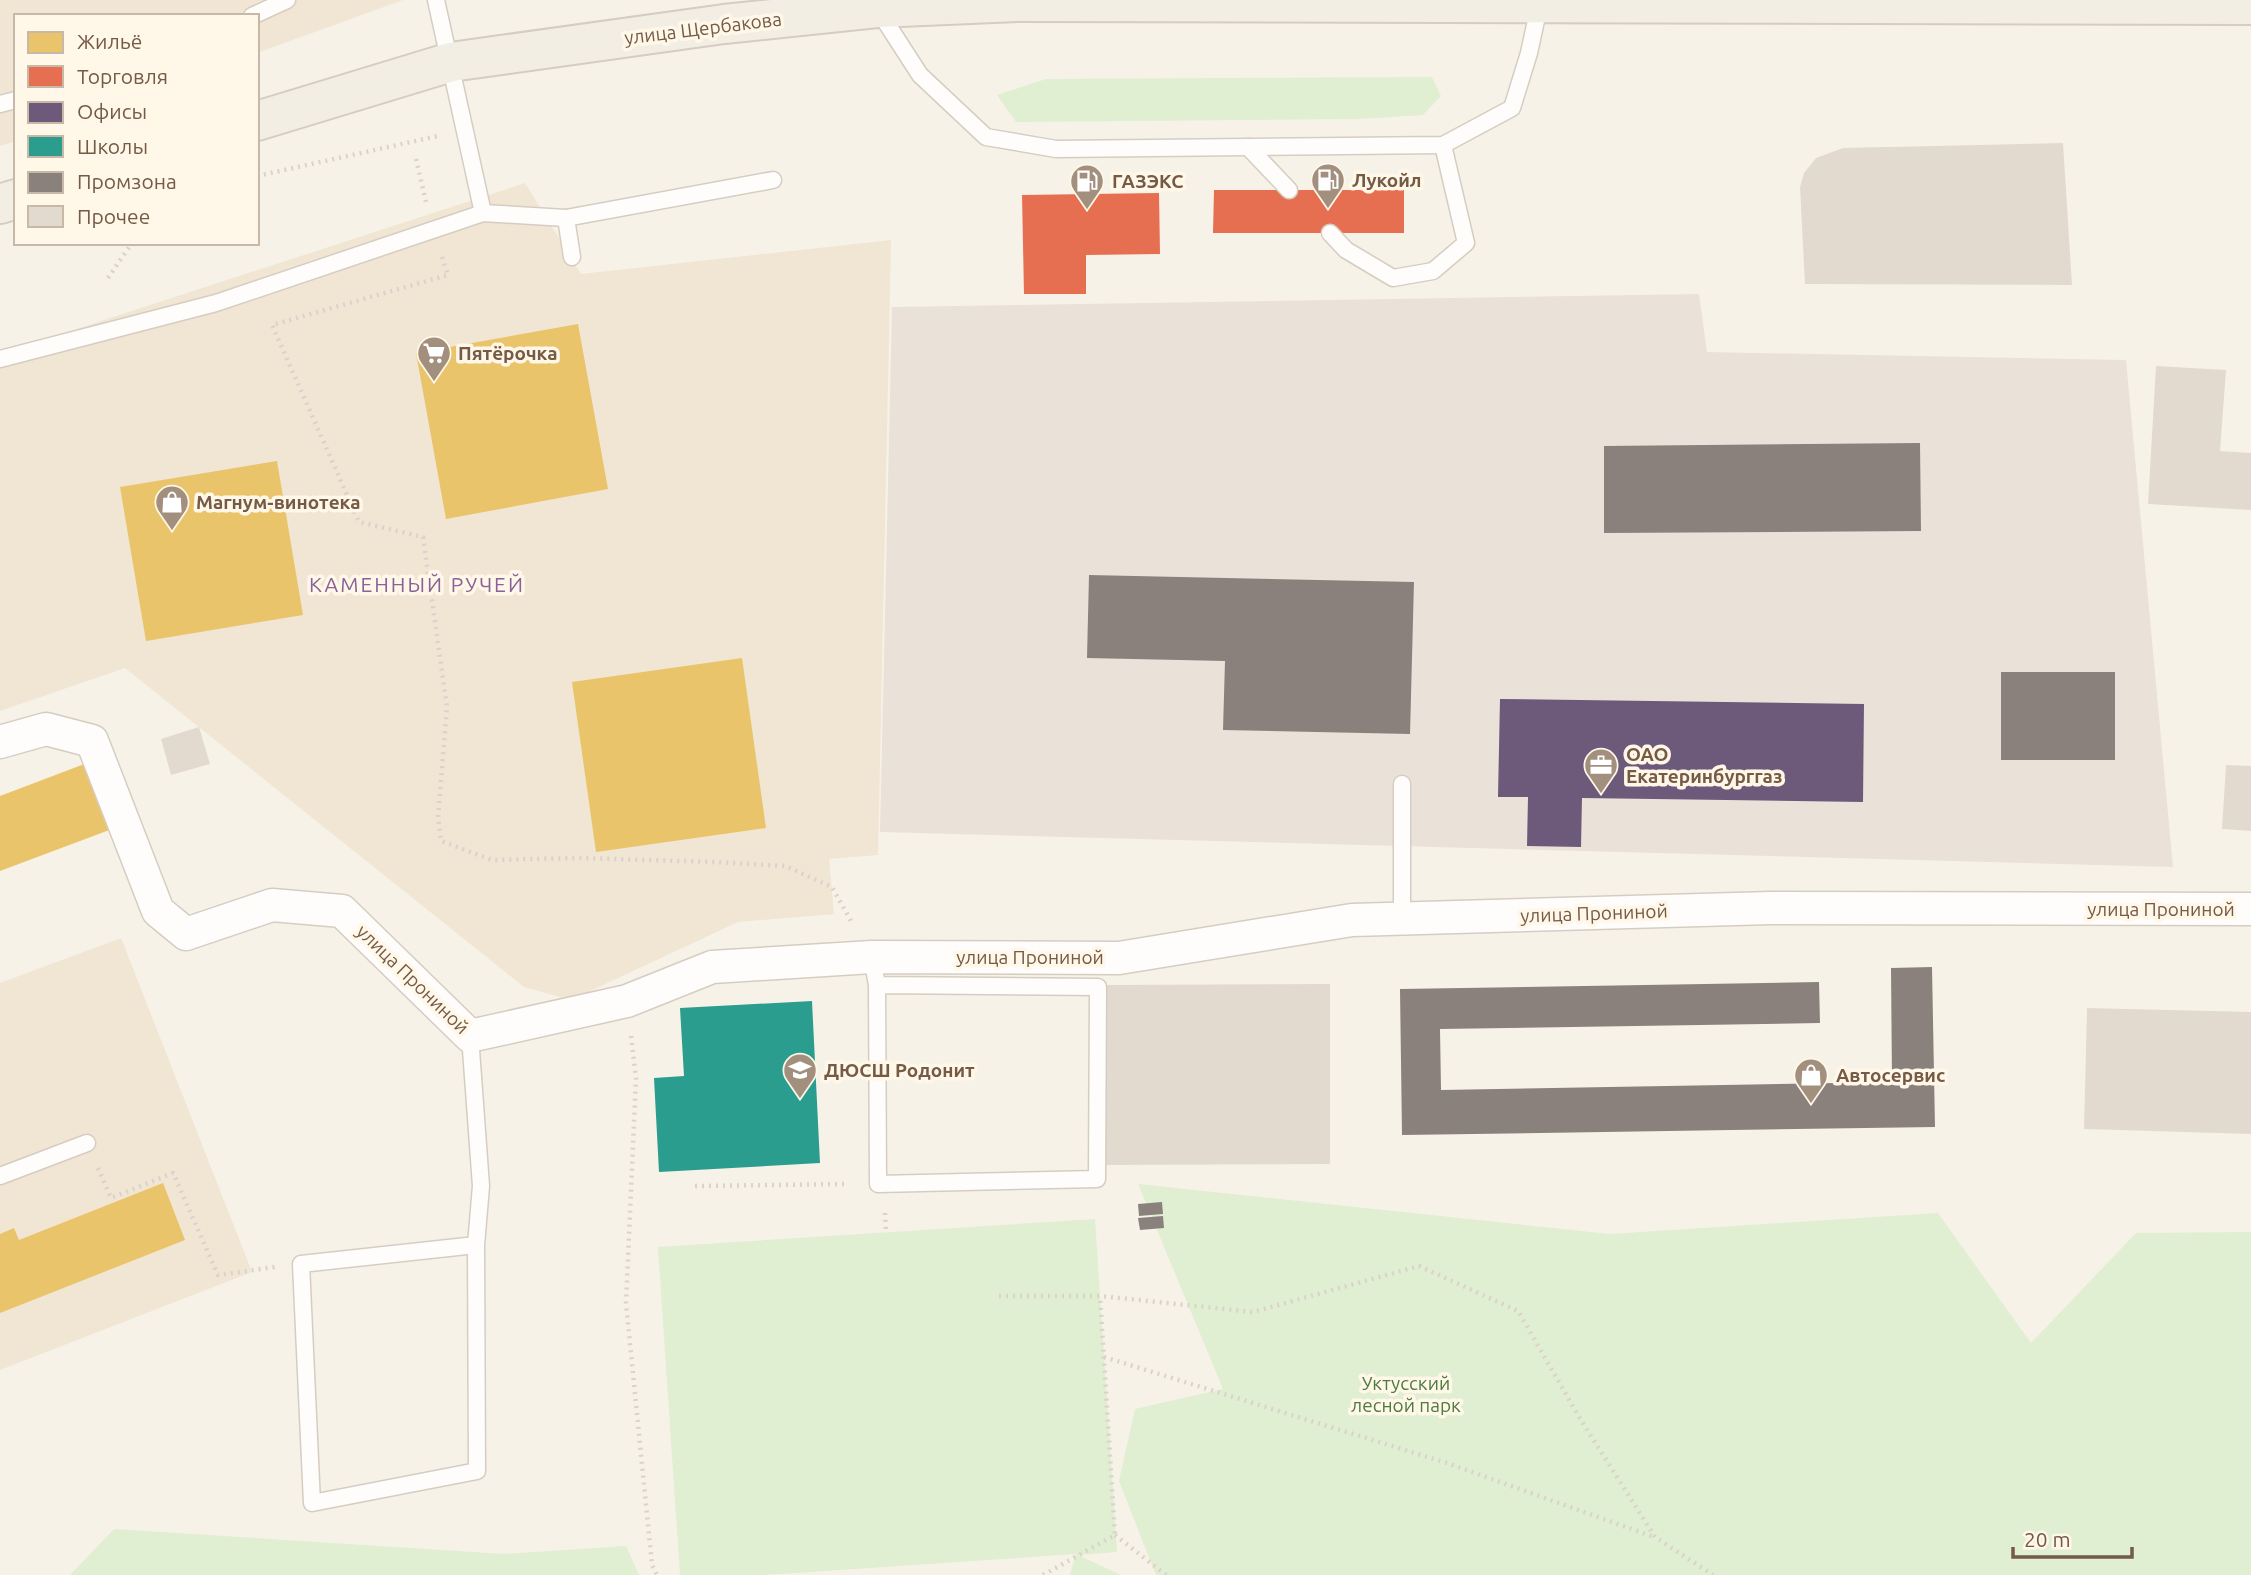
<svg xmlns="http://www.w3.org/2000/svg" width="2251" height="1575" viewBox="0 0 2251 1575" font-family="Ubuntu,sans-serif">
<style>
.residential{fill:#f1e5d4}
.industrial{fill:#eae2d8}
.green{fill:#e0eed1}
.homes{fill:#e9c46a}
.shops{fill:#e76f51}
.offices{fill:#6d597a}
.schools{fill:#2a9d8f}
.industry{fill:#8a817c}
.building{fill:#e3dacf}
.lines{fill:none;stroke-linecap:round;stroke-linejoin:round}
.service-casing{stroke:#d6cdc2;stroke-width:19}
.minor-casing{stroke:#d6cdc2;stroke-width:35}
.primary-casing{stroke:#d5ccc3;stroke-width:42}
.path{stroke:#dad2cb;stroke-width:4.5;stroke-dasharray:2 5;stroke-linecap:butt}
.service{stroke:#fefdfb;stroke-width:16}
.minor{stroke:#fefdfb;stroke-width:32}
.primary{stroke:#f2eee4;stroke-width:38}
.labels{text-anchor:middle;stroke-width:7;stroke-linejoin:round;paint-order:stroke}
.street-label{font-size:19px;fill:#755a46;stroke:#fff7e8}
.poi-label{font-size:19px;font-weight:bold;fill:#755a46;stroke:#fff7e8;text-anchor:start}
.park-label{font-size:19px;fill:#4c7c3e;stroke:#fff7e8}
.neighbourhood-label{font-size:21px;letter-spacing:2px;fill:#8a6299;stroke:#fff7e8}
</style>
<rect width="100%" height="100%" fill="#f7f2e7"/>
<g class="residential">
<path d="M 0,0 L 403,0 L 257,53 L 257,16 L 16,16 L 16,141 L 0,146 Z"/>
<path d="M 525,183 L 581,274 L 891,240 L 878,855 L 829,859 L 834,914 L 738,922 L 571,1000 L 524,987 L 125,668 L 0,711 L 0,354 Z"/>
<path d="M 121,938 L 252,1272 L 0,1370 L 0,983 Z"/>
</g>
<path class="industrial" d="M 1699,294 L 1707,352 L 2126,360 L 2173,867 L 880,832 L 892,307 Z"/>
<g class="green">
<path d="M 1432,77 L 1441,96 L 1423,115 L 1359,119 L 1016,122 L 997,95 L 1046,79 Z"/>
<path d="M 1138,1184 L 1610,1234 L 1938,1213 L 2031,1343 L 2136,1233 L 2251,1232 L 2251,1575 L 1156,1575 L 1119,1481 L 1135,1409 L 1223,1389 Z"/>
<path d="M 1095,1219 L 1117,1552 L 1078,1555 L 1121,1575 L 1070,1575 L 1076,1554 L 765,1575 L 680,1575 L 658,1247 Z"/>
<path d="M 114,1529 L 504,1554 L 626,1546 L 639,1575 L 70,1575 Z"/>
</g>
<g class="homes">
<path d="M 578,324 L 608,489 L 446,519 L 416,353 Z"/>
<path d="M 277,461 L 303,615 L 146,641 L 120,487 Z"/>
<path d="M 742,658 L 766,828 L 596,852 L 572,682 Z"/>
<path d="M 87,763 L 112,829 L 0,871 L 0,796 Z"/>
<path d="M 163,1183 L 185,1240 L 0,1313 L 0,1234 L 14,1228 L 19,1240 Z"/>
</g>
<g class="shops">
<path d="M 1214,190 L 1404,190 L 1404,233 L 1213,233 Z"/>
<path d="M 1159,193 L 1160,254 L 1086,255 L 1086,294 L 1024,294 L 1022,195 Z"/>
</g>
<path class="offices" d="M 1500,699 L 1864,704 L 1863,802 L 1582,798 L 1581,847 L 1527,846 L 1528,797 L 1498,797 Z"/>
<path class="schools" d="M 812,1001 L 820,1163 L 659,1172 L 654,1078 L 684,1076 L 680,1008 Z"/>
<g class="industry">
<path d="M 1920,443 L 1921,531 L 1604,533 L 1604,446 Z"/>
<path d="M 1089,575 L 1414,582 L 1410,734 L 1223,730 L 1225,661 L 1087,658 Z"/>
<rect x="2001" y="672" width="114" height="88"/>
<path d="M 1932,967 L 1935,1127 L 1402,1135 L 1400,989 L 1819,982 L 1820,1023 L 1440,1029 L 1441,1090 L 1892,1082 L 1891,968 Z"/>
<path d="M 1162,1202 L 1163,1214 L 1139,1216 L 1138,1204 Z"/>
<path d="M 1163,1216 L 1164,1228 L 1140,1230 L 1138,1218 Z"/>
</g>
<g class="building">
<path d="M 2063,143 L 2072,285 L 1805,284 L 1800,187 L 1804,173 L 1816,158 L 1843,148 Z"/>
<path d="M 2156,366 L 2226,370 L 2220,451 L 2251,453 L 2251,510 L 2148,504 Z"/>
<path d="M 199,727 L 210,764 L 171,775 L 161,739 Z"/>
<path d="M 2226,765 L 2251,766 L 2251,831 L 2222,829 Z"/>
<path d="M 1330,984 L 1330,1164 L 1103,1165 L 1103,985 Z"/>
<path d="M 2087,1008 L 2251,1012 L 2251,1134 L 2084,1129 Z"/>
</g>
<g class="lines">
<g class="service-casing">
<g id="service">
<path d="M 436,0 L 483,213"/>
<path d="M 878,10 L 920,75 L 986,137 L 1056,149 L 1443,145 L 1512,108 L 1529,53 L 1540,2"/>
<path d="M 252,16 L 287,0"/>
<path d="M 0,104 L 16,100"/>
<path d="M 1248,147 L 1289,190"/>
<path d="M 566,218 L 572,257"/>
<path d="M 1330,233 L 1346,250 L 1393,278 L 1433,271 L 1466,243 L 1443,145"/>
<path d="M 0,359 L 216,303 L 483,213 L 566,218 L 773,180"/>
<path d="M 1402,784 L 1402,919"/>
<path d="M 872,957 L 877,985 L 878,1184 L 1097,1179 L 1098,987 L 877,985"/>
<path d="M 470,1036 L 481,1186 L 476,1245 L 301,1264 L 312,1503 L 477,1471 L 476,1245"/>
<path d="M 0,1176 L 87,1143"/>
</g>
</g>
<g class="minor-casing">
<path id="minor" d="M 0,742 L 46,729 L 92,741 L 158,911 L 186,934 L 272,905 L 342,911 L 470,1036 L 627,1001 L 712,967 L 872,957 L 1119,958 L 1352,920 L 1771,908 L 2251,909"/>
</g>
<g class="primary-casing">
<g id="primary">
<path d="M 257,121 L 451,62 L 724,24 L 877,8 L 1018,2 L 2251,5"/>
<path d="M 0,204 L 16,199"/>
</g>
</g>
<g class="path">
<path d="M 416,159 L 426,202"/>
<path d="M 257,176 L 438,136"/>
<path d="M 442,257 L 448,275 L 272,325 L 359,522 L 423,537 L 447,707 L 438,817 L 441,841 L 492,860 L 580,858 L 716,862 L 785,866 L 832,887 L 851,921"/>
<path d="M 108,278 L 132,243"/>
<path d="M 631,1036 L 636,1078 L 626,1303 L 652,1565 L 657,1575"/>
<path d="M 98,1168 L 111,1198 L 173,1173 L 218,1275 L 275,1267"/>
<path d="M 695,1186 L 849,1184"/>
<path d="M 885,1213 L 886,1232"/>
<path d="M 999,1296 L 1100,1296 L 1253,1312 L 1419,1266 L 1518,1311 L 1579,1417 L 1655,1537 L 1713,1575"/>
<path d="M 1104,1357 L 1447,1463 L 1654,1537"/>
<path d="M 1115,1535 L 1166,1575"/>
<path d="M 1043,1575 L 1115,1535 L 1100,1296"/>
</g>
<use href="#service" class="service"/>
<use href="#minor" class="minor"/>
<use href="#primary" class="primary"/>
</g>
<defs>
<g id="fuel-pin" transform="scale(1.75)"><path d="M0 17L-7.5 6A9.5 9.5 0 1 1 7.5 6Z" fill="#a28f7e" stroke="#fff7e8"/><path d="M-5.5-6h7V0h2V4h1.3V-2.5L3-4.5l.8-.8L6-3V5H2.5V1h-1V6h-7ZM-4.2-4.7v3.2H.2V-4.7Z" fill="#fff"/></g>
<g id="supermarket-pin" transform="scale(1.75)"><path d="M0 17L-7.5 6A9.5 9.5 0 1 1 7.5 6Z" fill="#a28f7e" stroke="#fff7e8"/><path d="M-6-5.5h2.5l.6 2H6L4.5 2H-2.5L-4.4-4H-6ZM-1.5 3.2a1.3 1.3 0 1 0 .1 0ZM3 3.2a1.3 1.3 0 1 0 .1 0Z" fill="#fff"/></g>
<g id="shop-pin" transform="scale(1.75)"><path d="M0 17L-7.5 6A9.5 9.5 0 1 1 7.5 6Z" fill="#a28f7e" stroke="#fff7e8"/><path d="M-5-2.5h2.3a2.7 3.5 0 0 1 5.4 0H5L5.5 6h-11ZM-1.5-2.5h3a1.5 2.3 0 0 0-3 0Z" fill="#fff"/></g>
<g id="office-pin" transform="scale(1.75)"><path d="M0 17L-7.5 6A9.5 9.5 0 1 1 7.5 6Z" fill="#a28f7e" stroke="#fff7e8"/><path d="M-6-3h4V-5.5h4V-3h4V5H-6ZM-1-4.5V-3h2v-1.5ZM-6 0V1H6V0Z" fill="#fff"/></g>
<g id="school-pin" transform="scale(1.75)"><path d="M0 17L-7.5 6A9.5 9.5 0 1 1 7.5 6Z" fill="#a28f7e" stroke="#fff7e8"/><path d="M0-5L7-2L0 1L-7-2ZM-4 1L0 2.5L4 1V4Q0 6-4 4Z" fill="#fff"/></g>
</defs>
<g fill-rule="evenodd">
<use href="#fuel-pin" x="1328" y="180"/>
<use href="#fuel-pin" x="1087" y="181"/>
<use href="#supermarket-pin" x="434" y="353"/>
<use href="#shop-pin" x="172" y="502"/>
<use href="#office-pin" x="1601" y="765"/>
<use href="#school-pin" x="800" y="1070"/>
<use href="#shop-pin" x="1811" y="1075"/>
</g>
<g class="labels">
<g class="street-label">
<text transform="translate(703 28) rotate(-7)" y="7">улица Щербакова</text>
<text x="2161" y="916">улица Прониной</text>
<text transform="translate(1594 913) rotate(-2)" y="7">улица Прониной</text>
<text x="1030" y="964">улица Прониной</text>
<text transform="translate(413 979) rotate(44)" y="7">улица Прониной</text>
</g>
<g class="poi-label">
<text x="1352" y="187">Лукойл</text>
<text x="1112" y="188">ГАЗЭКС</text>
<text x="458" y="360">Пятёрочка</text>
<text x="196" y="509">Магнум-винотека</text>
<text x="1626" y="761">ОАО<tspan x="1626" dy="22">Екатеринбурггаз</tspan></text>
<text x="824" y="1077">ДЮСШ Родонит</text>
<text x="1836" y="1082">Автосервис</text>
</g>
<g class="park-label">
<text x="1406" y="1390">Уктусский<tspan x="1406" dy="22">лесной парк</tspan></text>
</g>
<g class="neighbourhood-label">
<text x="417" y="592">КАМЕННЫЙ РУЧЕЙ</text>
</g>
</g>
<rect x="14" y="14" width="245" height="231" fill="#fff7e8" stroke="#c8b8a7" stroke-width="2"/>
<rect x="28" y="32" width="35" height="21" fill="#e9c46a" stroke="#c8b8a7" stroke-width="2"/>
<text x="77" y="49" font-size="21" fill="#755a46">Жильё</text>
<rect x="28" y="66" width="35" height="21" fill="#e76f51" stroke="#c8b8a7" stroke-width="2"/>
<text x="77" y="84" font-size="21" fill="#755a46">Торговля</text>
<rect x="28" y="102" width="35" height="21" fill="#6d597a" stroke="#c8b8a7" stroke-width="2"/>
<text x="77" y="119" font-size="21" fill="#755a46">Офисы</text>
<rect x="28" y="136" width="35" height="21" fill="#2a9d8f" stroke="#c8b8a7" stroke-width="2"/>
<text x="77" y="154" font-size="21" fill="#755a46">Школы</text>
<rect x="28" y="172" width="35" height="21" fill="#8a817c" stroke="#c8b8a7" stroke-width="2"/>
<text x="77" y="189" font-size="21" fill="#755a46">Промзона</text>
<rect x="28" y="206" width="35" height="21" fill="#e3dacf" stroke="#c8b8a7" stroke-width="2"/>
<text x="77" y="224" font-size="21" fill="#755a46">Прочее</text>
<path d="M2013 1547v10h119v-10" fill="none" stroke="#755a46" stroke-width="3.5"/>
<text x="2024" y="1547" font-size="21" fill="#755a46" stroke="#fff7e8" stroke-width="5" paint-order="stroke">20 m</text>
</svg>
